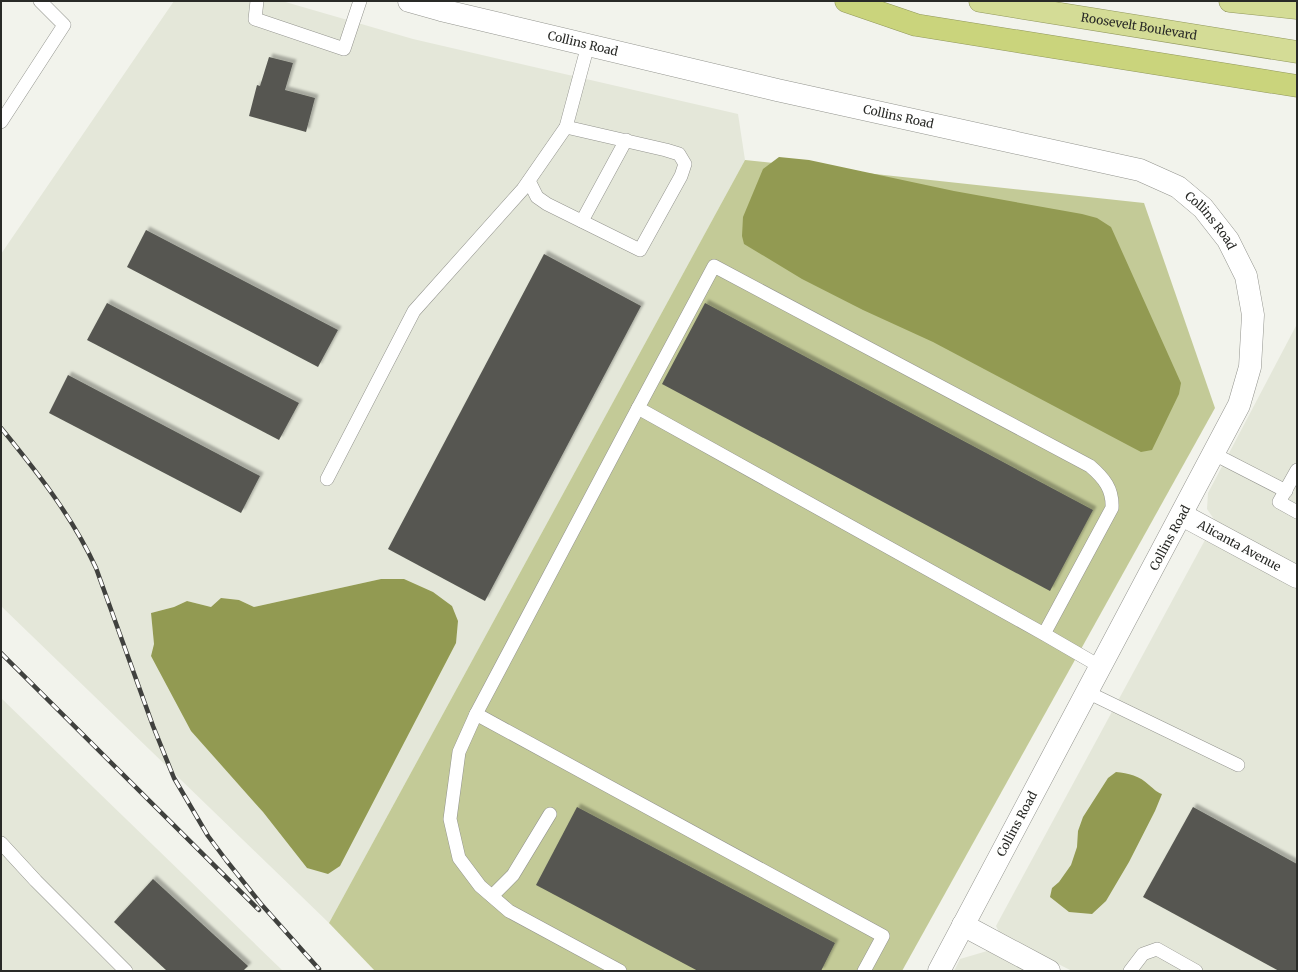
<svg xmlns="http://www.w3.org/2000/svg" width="1298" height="972" viewBox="0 0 1298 972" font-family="Merriweather,serif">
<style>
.built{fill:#e4e7d9;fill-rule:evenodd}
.green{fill:#c3ca97}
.water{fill:#929a52}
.building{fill:#565751;filter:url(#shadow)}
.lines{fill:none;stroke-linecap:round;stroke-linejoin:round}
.service-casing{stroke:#93948e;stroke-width:14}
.minor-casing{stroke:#93948e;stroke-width:23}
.tertiary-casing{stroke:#93948e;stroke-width:23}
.trunk-casing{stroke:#92985e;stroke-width:23}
.motorway-casing{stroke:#92985e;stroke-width:23}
.service{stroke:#fff;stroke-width:13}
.minor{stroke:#fff;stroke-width:22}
.tertiary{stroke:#fff;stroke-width:22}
.trunk{stroke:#d4dc96;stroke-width:22}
.motorway{stroke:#cad47c;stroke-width:22}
.rail-casing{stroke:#40413e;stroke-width:4.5}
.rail{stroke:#fffffe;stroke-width:3;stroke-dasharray:9;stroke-linecap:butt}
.labels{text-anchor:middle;stroke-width:4;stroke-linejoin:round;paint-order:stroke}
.street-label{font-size:12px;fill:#292a27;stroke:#fffffe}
</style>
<defs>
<filter id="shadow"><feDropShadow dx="3.5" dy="-3.5" stdDeviation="1" flood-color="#0004"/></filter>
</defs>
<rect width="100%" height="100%" fill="#f2f3ec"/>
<g class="built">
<path d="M 174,1 L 282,1 L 413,39 L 738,114 L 745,160 L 329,923 L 1,606 L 1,254 ZM 381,579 L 455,643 L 340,865 L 307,868 L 263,812 L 151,656 L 154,644 L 151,613 L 174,607 L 187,601 L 211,607 L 239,600 L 254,607 Z"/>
<path d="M 1297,324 L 1297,567 L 1218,525 L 1207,509 L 1208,493 Z"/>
<path d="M 1205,540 L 1297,589 L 1297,971 L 1072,971 L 1000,934 L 996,926 Z"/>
<path d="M 1,698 L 283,971 L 1,971 Z"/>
<path d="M 994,949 L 1034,971 L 954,971 L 960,959 Z"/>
</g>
<path class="green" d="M 745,160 L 1144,203 L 1215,408 L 902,971 L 375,971 L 329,923 Z"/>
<g class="water">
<path d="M 779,157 L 809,160 L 954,191 L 1082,214 L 1097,218 L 1111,227 L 1181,383 L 1179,394 L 1152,450 L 1141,452 L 933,342 L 863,310 L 802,279 L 744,244 L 742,236 L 743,217 L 763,169 Z"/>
<path d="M 381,579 L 404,579 L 433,592 L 452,606 L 458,621 L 456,643 L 340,866 L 328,874 L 307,868 L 263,812 L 191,731 L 151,656 L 154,644 L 151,613 L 174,607 L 187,601 L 211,607 L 221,598 L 239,600 L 254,607 Z"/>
<path d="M 1116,772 C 1128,773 1140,776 1149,785 C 1154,789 1156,792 1162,794 L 1155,811 L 1129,862 L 1106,901 L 1092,914 L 1069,912 L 1050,897 L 1052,888 L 1059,882 L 1071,865 L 1077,847 L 1078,831 L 1083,817 L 1108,778 Z"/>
</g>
<g class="building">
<path d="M 269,57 L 293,63 L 285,90 L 315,98 L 306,132 L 249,116 L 257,85 L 260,86 Z"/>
<path d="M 146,230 L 338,330 L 318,367 L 127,267 Z"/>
<path d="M 544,254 L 641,306 L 485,601 L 388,549 Z"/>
<path d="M 107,303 L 299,403 L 279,440 L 87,340 Z"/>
<path d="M 705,303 L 1093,510 L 1050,591 L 662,384 Z"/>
<path d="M 68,375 L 260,476 L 241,513 L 49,413 Z"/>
<path d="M 577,807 L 835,943 L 821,971 L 698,971 L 536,885 Z"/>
<path d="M 1193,807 L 1297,864 L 1297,971 L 1279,971 L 1143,897 Z"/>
<path d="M 153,879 L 248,966 L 243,971 L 167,971 L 114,922 Z"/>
</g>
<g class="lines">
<g class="service-casing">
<g id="service">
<path d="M 257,1 L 255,19 L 344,49 L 360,1"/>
<path d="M 1,122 L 64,25 L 40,1"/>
<path d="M 529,181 L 537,197 L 547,204 L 640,250 L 681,176 L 685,164 L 679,154 L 666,150 L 566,127"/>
<path d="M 582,221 L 626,140"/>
<path d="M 1214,454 L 1286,491"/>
<path d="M 1297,470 L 1279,502 L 1297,512"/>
<path d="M 327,479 L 414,311 L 523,189 L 566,127 L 588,45"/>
<path d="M 1044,634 L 1112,508 C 1113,489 1104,478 1090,466 L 714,266 L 638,408 L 1044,634 L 1101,667"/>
<path d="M 1087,692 L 1238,765"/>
<path d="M 476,714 L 638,408"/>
<path d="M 1,843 L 36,881 L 126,971"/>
<path d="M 492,896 L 513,875 L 550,814"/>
<path d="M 620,971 L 509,911 L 480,886 L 459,858 L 450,819 L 459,752 L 476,714 L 883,936 L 864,971"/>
<path d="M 1130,971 L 1143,954 L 1157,949 L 1196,971"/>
</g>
</g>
<g class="minor-casing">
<g id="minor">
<path id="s1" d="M 1182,515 L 1297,577"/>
<path d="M 963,925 L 1049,971"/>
</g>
</g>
<g class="tertiary-casing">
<g id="tertiary">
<path id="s2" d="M 409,1 L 441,10 L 777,90 L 1140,170 L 1178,187 L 1203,208 L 1228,240 L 1246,276 L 1253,315 L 1250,367 L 1239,405 L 939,971"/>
</g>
</g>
<g class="trunk-casing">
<g id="trunk">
<path id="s3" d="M 980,1 L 1297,52"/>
<path d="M 1230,1 L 1297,8"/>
</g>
</g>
<g class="motorway-casing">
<path id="motorway" d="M 846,1 L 916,25 L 1297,86"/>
</g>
<use href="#service" class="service"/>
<use href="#minor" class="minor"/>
<use href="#tertiary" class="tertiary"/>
<use href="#trunk" class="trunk"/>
<use href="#motorway" class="motorway"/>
<g class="rail-casing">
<g id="rail">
<path d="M 1,428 C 37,472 72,516 96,568 L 153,726 L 174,778 L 208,836 L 226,860 L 261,904 L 319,969"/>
<path d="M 1,653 L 259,910"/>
</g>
</g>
<use href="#rail" class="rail"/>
</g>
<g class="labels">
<g class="street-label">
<text dy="4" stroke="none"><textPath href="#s3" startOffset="161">Roosevelt Boulevard</textPath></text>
<text dy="4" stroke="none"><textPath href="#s2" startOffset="179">Collins Road</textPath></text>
<text dy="4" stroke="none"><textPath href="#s2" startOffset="503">Collins Road</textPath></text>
<text dy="4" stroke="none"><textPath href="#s2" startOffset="839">Collins Road</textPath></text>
<text transform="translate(1170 538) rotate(-62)" y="4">Collins Road</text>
<text dy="4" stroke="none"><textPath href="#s1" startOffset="65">Alicanta Avenue</textPath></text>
<text transform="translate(1017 824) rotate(-62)" y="4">Collins Road</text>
</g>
</g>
<rect width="1298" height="972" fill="none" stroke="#292a27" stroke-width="4"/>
</svg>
